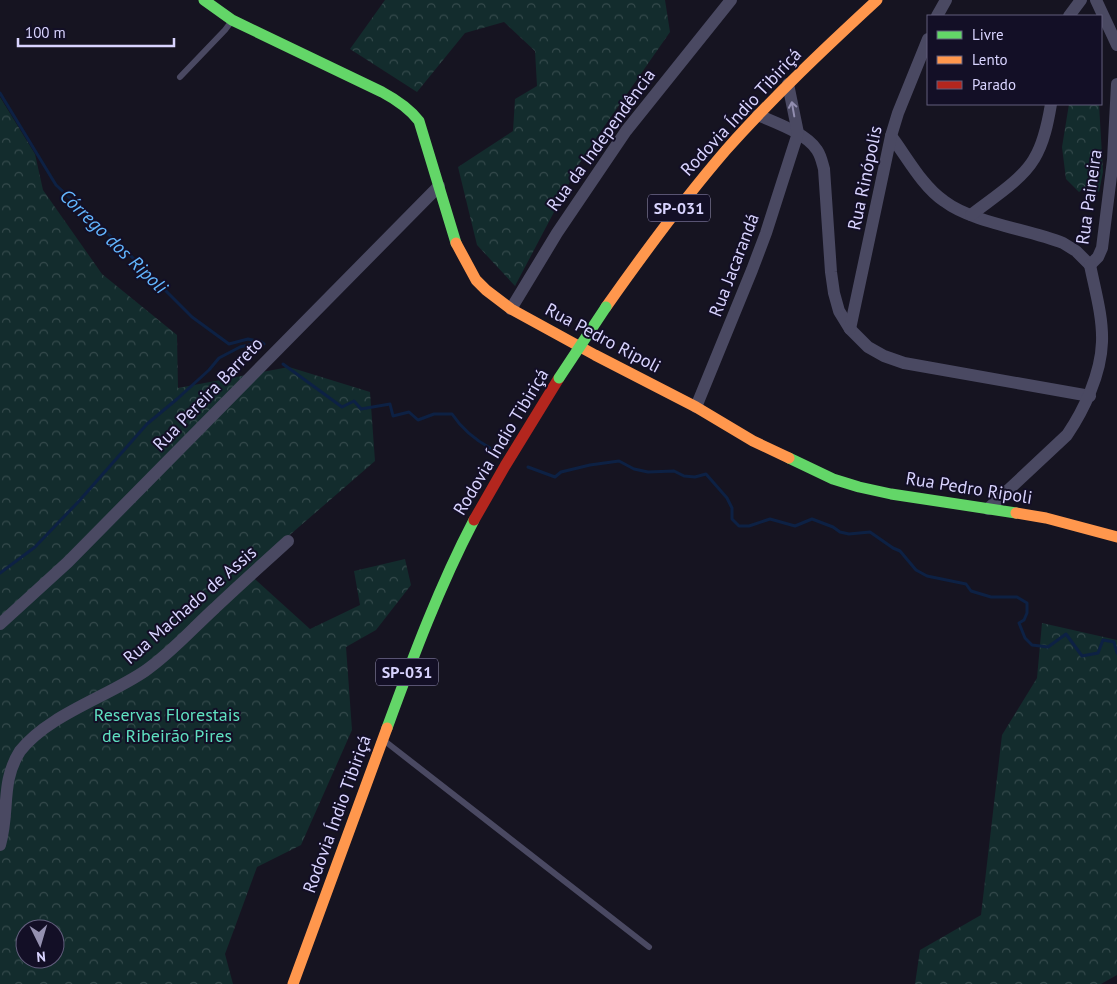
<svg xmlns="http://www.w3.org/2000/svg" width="1117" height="984" viewBox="0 0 1117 984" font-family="'PT Sans',sans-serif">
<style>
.forest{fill:url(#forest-crowns);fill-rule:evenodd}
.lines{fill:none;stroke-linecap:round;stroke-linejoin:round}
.stream{stroke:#0d2144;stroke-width:3}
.lane{stroke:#4a4962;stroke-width:6}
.street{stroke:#4a4962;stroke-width:12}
.fast{stroke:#63d668;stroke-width:11}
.slow{stroke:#ff974d;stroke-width:11}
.jam{stroke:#b3261e;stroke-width:11}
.fast-bridge{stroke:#63d668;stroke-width:11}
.oneway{stroke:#928eb0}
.labels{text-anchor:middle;stroke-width:4;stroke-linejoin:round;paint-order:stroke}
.shield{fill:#130f26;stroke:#9e99be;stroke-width:1}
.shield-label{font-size:16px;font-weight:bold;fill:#d9d4ff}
.street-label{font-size:18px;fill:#d9d4ff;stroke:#130f26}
.park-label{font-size:18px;fill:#5fe0c0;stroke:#130f26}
.water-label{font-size:19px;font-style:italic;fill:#62b6ff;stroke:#130f26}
</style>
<defs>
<pattern id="forest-crowns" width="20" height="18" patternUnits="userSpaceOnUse" patternTransform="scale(1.25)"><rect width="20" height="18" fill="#132c2d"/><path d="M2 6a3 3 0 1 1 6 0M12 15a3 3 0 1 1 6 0" fill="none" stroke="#354a4c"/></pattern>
</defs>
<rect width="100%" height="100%" fill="#161421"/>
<g class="forest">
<path d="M 385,0 L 665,0 L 670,32 L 583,157 L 515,286 L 477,245 L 458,167 L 513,131 L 515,99 L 537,86 L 535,51 L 504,22 L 465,33 L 417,92 L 350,49 Z"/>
<path d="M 0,97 L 35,154 L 43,190 L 102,274 L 177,335 L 178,388 L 289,367 L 370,392 L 375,461 L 247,572 L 310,629 L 360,605 L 354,571 L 405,559 L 411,585 L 376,630 L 346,647 L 352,730 L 301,845 L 257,867 L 225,954 L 233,984 L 0,984 ZM 25,929 L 55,929 L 55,959 L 25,959 Z"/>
<path d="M 1069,104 L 1099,104 L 1103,172 L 1099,192 L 1088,185 L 1079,192 L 1066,179 L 1062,147 Z"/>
<path d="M 1042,623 L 1117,640 L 1117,975 L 1101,984 L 915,984 L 920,950 L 981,915 L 1002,735 L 1037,678 Z"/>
</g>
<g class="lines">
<g class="stream">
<path d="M 0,93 L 56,185 L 121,246 L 192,317 L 229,344 L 248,339 L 261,342"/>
<path d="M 283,364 L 342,407 L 354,401 L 361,409 L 390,404 L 393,416 L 409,412 L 418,420 L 434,414 L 452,414 C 462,429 474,439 490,448"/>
<path d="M 528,467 L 555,477 L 561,472 L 590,465 L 619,461 L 634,469 L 648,472 L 674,471 L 684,476 L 695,477 L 706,474 L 727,498 L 732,508 L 732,519 L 739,526 L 749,526 L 770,519 L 795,526 L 812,519 L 833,527 L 840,532 L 849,534 L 870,532 L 893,548 L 900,551 L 916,570 L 927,576 L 966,584 L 971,591 L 991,597 L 1017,597 L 1027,603 L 1027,613 L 1024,620 L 1019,623 L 1025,638 L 1032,645 L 1048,647 L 1066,634 L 1082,656 L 1098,653 L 1103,640 L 1114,642 L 1117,653"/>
<path d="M 0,573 L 35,547 L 80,500 L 147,424 L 177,399 L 209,370 L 219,358 L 240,347 L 261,342 L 264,344"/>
</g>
<g class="lane">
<path d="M 180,77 L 225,30 L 231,22"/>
<path d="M 386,742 L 649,947"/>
</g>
<g class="street">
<path d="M 1096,0 L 1117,45"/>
<path d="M 937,16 L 946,0"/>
<path d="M 1069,16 L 1081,0"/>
<path d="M 758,115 C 776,123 806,133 817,150 C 821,156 822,162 824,169 L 831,272 L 834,293 L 839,311 L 850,329 L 868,347 L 884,356 L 904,363 L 1090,396"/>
<path d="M 891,136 C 907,157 922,186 944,201 C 973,223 1028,229 1063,243 L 1076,251 L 1090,265"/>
<path d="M 971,215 C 991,199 1021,181 1034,159 C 1044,143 1048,122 1051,104"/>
<path d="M 1090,265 L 1098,257 L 1102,248 L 1113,160 L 1117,84"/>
<path d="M 511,309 L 557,233 L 626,131 L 731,0"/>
<path d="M 850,329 L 891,136 L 898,113 L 928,39"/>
<path d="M 696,407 L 752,270 L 766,233 L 798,133 L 788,84"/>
<path d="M 988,509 L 1067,435 C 1084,410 1101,374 1102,342 C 1103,317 1095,290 1090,265"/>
<path d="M 0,624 L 68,562 L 439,186"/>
<path d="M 0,845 C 10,810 0,783 20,751 C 48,715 107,697 145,671 C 171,653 192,629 215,608 C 239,585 264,563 288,541"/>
</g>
<g class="fast">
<path d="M 204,0 L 232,20 L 382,92 C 397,100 409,108 419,121 L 456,243"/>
<path d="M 789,458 L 833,479 L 859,487 L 891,494 L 1016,513"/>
<path d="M 387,728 C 413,657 439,587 474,520"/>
</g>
<g class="slow">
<path d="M 456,243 L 476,280 L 486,290 L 511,309 L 595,355 L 696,407 L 753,441 L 789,458"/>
<path d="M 606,307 C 644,253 683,200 726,150 C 773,97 825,48 877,0"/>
<path d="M 1016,513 L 1046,518 L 1117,537"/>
<path d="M 293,984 L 387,728"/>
</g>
<path class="jam" d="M 474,520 L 505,466 L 559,378"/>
<path class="fast-bridge" d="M 559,378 L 606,307"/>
</g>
<defs><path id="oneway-shaft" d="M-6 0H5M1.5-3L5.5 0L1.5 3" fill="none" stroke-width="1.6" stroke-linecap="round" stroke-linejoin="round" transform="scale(1.25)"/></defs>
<use class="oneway" href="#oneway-shaft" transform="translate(793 109) rotate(-100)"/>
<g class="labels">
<g class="shield">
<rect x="648" y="194.5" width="62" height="27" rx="4"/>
<rect x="376" y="658.5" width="62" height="27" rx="4"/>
</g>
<g class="shield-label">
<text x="679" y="214">SP-031</text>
<text x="407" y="678">SP-031</text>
</g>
<g class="street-label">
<text transform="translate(741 112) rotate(-47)" y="6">Rodovia Índio Tibiriçá</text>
<text transform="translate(601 140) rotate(-54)" y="6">Rua da Independência</text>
<text transform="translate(865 178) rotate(-78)" y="6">Rua Rinópolis</text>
<text transform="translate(1089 197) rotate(-82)" y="6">Rua Paineira</text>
<text transform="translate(734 265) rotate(-69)" y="6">Rua Jacarandá</text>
<text transform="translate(603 338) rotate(28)" y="6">Rua Pedro Ripoli</text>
<text transform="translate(208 394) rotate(-46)" y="6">Rua Pereira Barreto</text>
<text transform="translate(501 442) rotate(-59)" y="6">Rodovia Índio Tibiriçá</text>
<text transform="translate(969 488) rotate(9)" y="6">Rua Pedro Ripoli</text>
<text transform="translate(190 605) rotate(-41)" y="6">Rua Machado de Assis</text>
<text transform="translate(337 814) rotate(-70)" y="6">Rodovia Índio Tibiriçá</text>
</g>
<g class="park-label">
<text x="167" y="721">Reservas Florestais<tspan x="167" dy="21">de Ribeirão Pires</tspan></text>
</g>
<g class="water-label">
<text transform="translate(114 241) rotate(44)" y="7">Córrego dos Ripoli</text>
</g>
</g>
<rect x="927" y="15" width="175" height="90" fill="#130f26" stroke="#625e7d"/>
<rect x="937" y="31" width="25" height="8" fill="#63d668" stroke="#625e7d"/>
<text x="972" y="40" font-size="15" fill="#d9d4ff">Livre</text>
<rect x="937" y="56" width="25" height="8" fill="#ff974d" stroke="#625e7d"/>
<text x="972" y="65" font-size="15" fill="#d9d4ff">Lento</text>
<rect x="937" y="81" width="25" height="8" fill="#b3261e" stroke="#625e7d"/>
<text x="972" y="90" font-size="15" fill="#d9d4ff">Parado</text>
<g transform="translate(40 944) rotate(175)"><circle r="24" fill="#130f26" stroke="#625e7d"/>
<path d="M0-4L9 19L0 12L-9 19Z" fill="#9591b1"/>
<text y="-8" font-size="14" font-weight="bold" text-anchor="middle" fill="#d9d4ff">N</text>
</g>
<path d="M18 38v8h156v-8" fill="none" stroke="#d9d4ff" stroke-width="2.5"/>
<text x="25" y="38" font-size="15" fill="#d9d4ff" stroke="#130f26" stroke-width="4" paint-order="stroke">100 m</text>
</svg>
